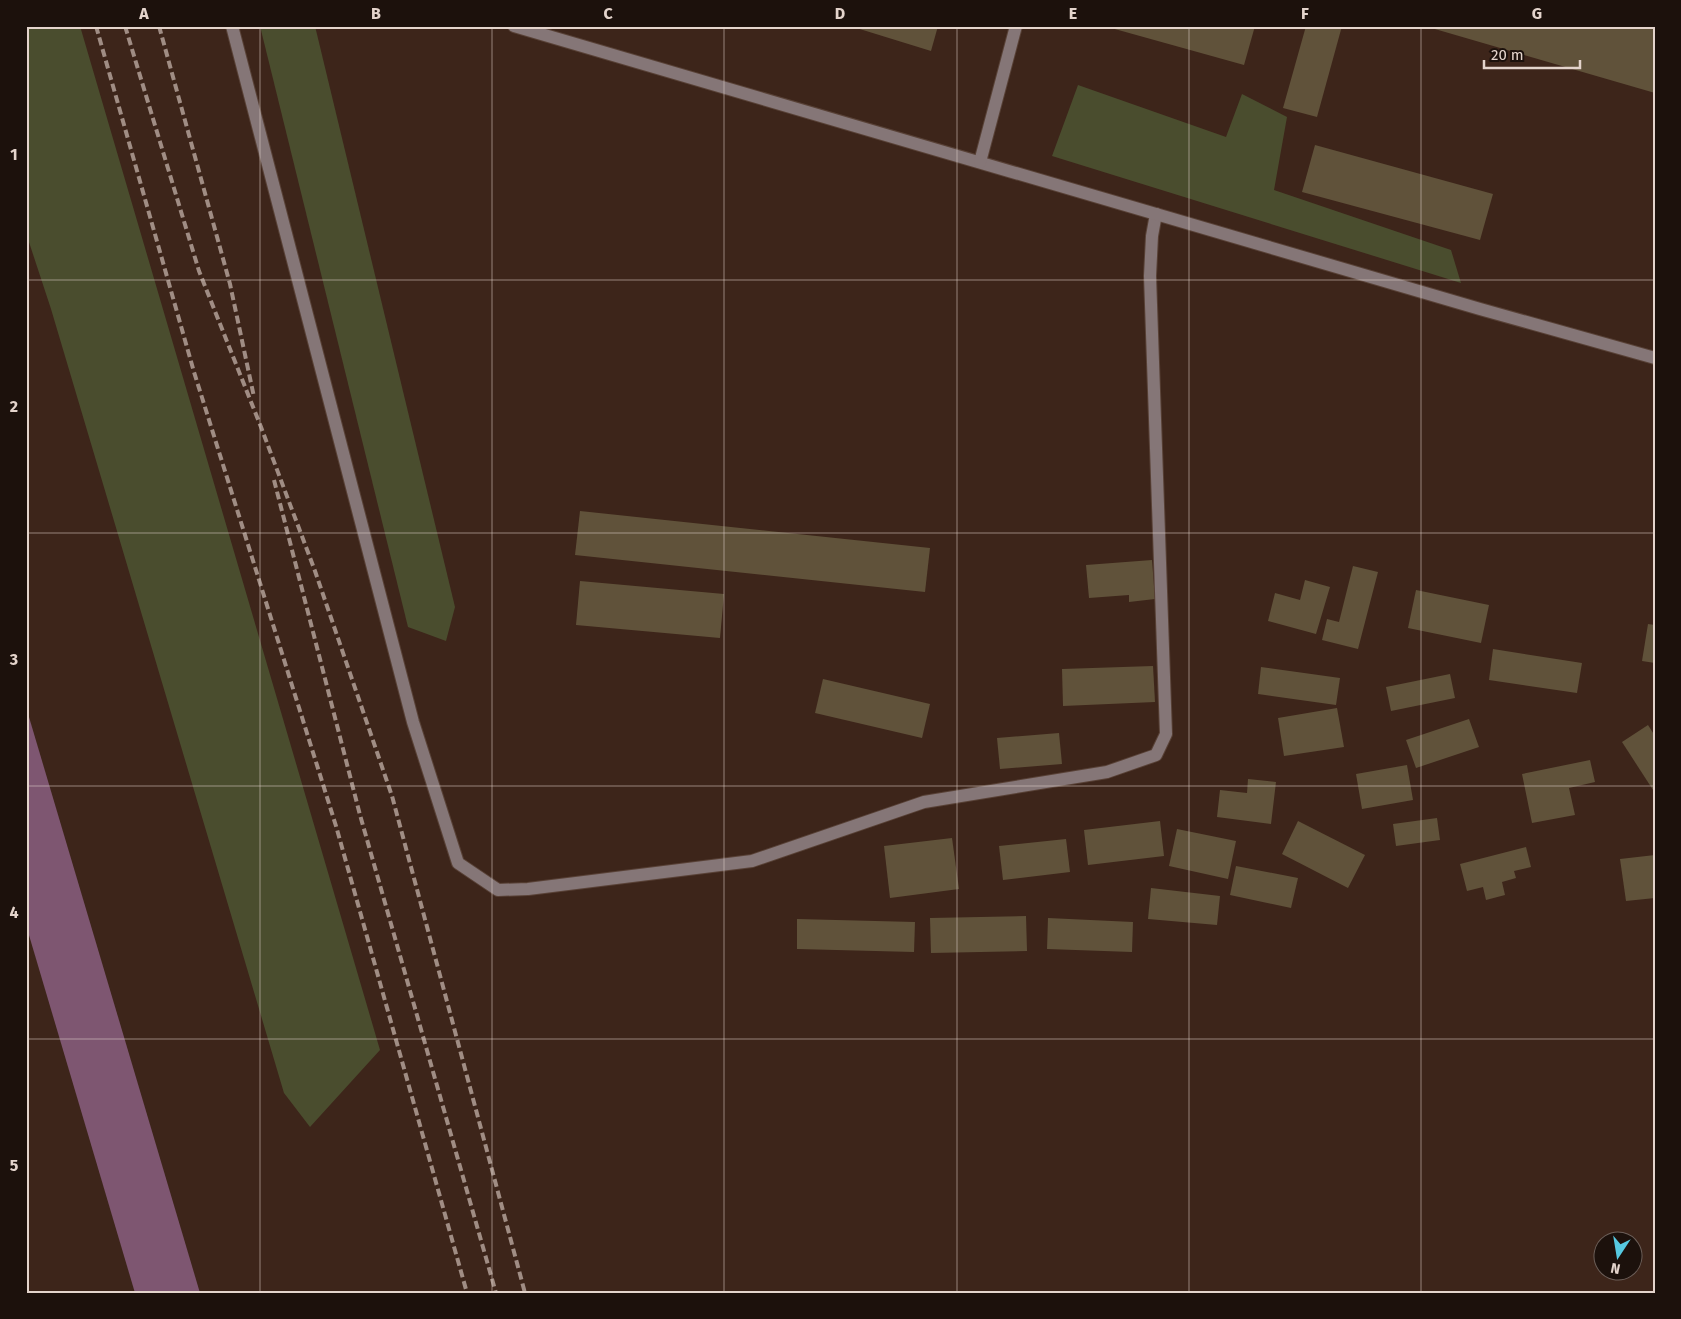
<svg xmlns="http://www.w3.org/2000/svg" width="1681" height="1319" viewBox="0 0 1681 1319" font-family="'Fira Sans',sans-serif">
<style>
.green{fill:#4a4d2e}
.water{fill:#7e5671}
.building{fill:#60523a}
.lines{fill:none;stroke-linecap:round;stroke-linejoin:round}
.minor-casing{stroke:#584136;stroke-width:14}
.minor{stroke:#857677;stroke-width:12}
.rail{stroke:#a08d84;stroke-width:4;stroke-dasharray:8 4;stroke-linecap:butt}
.grid{fill:none;stroke:#e4d4cc;stroke-width:1;stroke-opacity:0.55}
.neatline{fill:none;stroke:#e4d4cc;stroke-width:2}
.grid-label{font-size:16px;text-anchor:middle;font-weight:bold;fill:#e4d4cc}
</style>
<rect width="100%" height="100%" fill="#3d251a"/>
<g class="green">
<path d="M 26,26 L 80,26 L 380,1050 L 310,1127 L 284,1093 L 51,309 L 26,233 Z"/>
<path d="M 260,26 L 315,26 L 455,607 L 446,641 L 408,627 Z"/>
<path d="M 1078,85 L 1226,137 L 1242,94 L 1287,117 L 1274,190 L 1451,250 L 1461,283 L 1052,156 Z"/>
</g>
<path class="water" d="M 26,707 L 200,1293 L 135,1293 L 26,925 Z"/>
<g class="building">
<path d="M 850,26 L 938,26 L 931,51 Z"/>
<path d="M 1104,26 L 1255,26 L 1244,65 Z"/>
<path d="M 1306,26 L 1342,26 L 1317,117 L 1283,108 Z"/>
<path d="M 1429,26 L 1655,26 L 1655,93 L 1428,27 Z"/>
<path d="M 1315,145 L 1493,194 L 1480,240 L 1302,192 Z"/>
<path d="M 580,511 L 930,548 L 925,592 L 575,555 Z"/>
<path d="M 1152,560 L 1155,599 L 1129,602 L 1129,595 L 1089,598 L 1086,565 Z"/>
<path d="M 1353,566 L 1378,572 L 1358,649 L 1322,640 L 1327,619 L 1339,622 Z"/>
<path d="M 1305,580 L 1330,587 L 1316,634 L 1268,621 L 1275,593 L 1300,600 Z"/>
<path d="M 580,581 L 724,594 L 720,638 L 576,625 Z"/>
<path d="M 1416,590 L 1489,605 L 1481,643 L 1408,628 Z"/>
<path d="M 1648,624 L 1655,625 L 1655,663 L 1642,661 Z"/>
<path d="M 1493,649 L 1582,663 L 1577,693 L 1489,680 Z"/>
<path d="M 1153,666 L 1155,702 L 1063,706 L 1062,669 Z"/>
<path d="M 1261,667 L 1340,678 L 1336,705 L 1258,694 Z"/>
<path d="M 1450,674 L 1455,698 L 1391,711 L 1386,687 Z"/>
<path d="M 823,679 L 930,704 L 922,738 L 815,713 Z"/>
<path d="M 1337,708 L 1344,747 L 1284,756 L 1278,718 Z"/>
<path d="M 1469,719 L 1479,747 L 1416,768 L 1406,740 Z"/>
<path d="M 1648,725 L 1655,736 L 1655,793 L 1622,742 Z"/>
<path d="M 1059,733 L 1062,764 L 1000,769 L 997,738 Z"/>
<path d="M 1590,760 L 1595,782 L 1569,788 L 1575,815 L 1532,823 L 1522,774 Z"/>
<path d="M 1407,765 L 1413,800 L 1362,809 L 1356,774 Z"/>
<path d="M 1248,779 L 1276,782 L 1271,824 L 1217,817 L 1220,790 L 1247,793 Z"/>
<path d="M 1437,818 L 1440,840 L 1396,846 L 1393,824 Z"/>
<path d="M 1160,821 L 1164,856 L 1088,865 L 1084,830 Z"/>
<path d="M 1298,821 L 1365,855 L 1348,888 L 1282,854 Z"/>
<path d="M 1177,829 L 1236,841 L 1228,879 L 1169,866 Z"/>
<path d="M 952,838 L 959,889 L 890,898 L 884,846 Z"/>
<path d="M 1066,839 L 1070,872 L 1003,880 L 999,846 Z"/>
<path d="M 1526,847 L 1531,867 L 1514,871 L 1516,878 L 1502,882 L 1505,895 L 1486,900 L 1483,887 L 1467,891 L 1460,864 Z"/>
<path d="M 1655,855 L 1655,898 L 1626,901 L 1620,859 Z"/>
<path d="M 1236,866 L 1298,878 L 1291,908 L 1230,895 Z"/>
<path d="M 1151,888 L 1220,896 L 1217,925 L 1148,919 Z"/>
<path d="M 1026,916 L 1027,951 L 931,953 L 930,918 Z"/>
<path d="M 1048,918 L 1133,922 L 1132,952 L 1047,949 Z"/>
<path d="M 797,919 L 915,922 L 914,952 L 797,949 Z"/>
</g>
<g class="lines">
<g class="minor-casing">
<g id="minor">
<path d="M 232,26 L 413,722 L 458,863 L 498,890 L 528,889 L 752,861 L 924,802 L 1107,772 L 1156,755 L 1166,734 L 1150,276 L 1152,236 L 1156,214"/>
<path d="M 514,26 L 1480,309 L 1655,358"/>
<path d="M 980,162 L 1016,26"/>
</g>
</g>
<use href="#minor" class="minor"/>
<g class="rail">
<path d="M 96,26 L 194,372 L 336,826 L 467,1293"/>
<path d="M 125,26 L 199,271 L 261,427 L 315,571 L 392,796 L 525,1293"/>
<path d="M 159,26 L 230,284 L 254,397"/>
<path d="M 274,480 L 360,815 L 496,1293"/>
</g>
</g>
<path class="grid" d="M 260,26 L 260,1293M 492,26 L 492,1293M 724,26 L 724,1293M 957,26 L 957,1293M 1189,26 L 1189,1293M 1421,26 L 1421,1293M 26,280 L 1655,280M 26,533 L 1655,533M 26,786 L 1655,786M 26,1039 L 1655,1039"/>
<rect width="1681" height="1319" fill="none" stroke="#1c110c" stroke-width="55"/>
<g transform="translate(1618 1256) rotate(192)"><circle r="24" fill="#1c110c" stroke="#6c5f59"/>
<path d="M0-4L9 19L0 12L-9 19Z" fill="#56c9e1"/>
<text y="-8" font-size="14" font-weight="bold" text-anchor="middle" fill="#e4d4cc">N</text>
</g>
<path d="M1484 60v8h96v-8" fill="none" stroke="#e4d4cc" stroke-width="2.5"/>
<text x="1491" y="60" font-size="15" fill="#e4d4cc" stroke="#1c110c" stroke-width="4" paint-order="stroke">20 m</text>
<rect x="28" y="28" width="1626" height="1264" class="neatline"/>
<g class="grid-label">
<text x="144" y="19">A</text>
<text x="376" y="19">B</text>
<text x="608" y="19">C</text>
<text x="840" y="19">D</text>
<text x="1073" y="19">E</text>
<text x="1305" y="19">F</text>
<text x="1537" y="19">G</text>
<text x="14" y="160">1</text>
<text x="14" y="412">2</text>
<text x="14" y="665">3</text>
<text x="14" y="918">4</text>
<text x="14" y="1171">5</text>
</g>
</svg>
